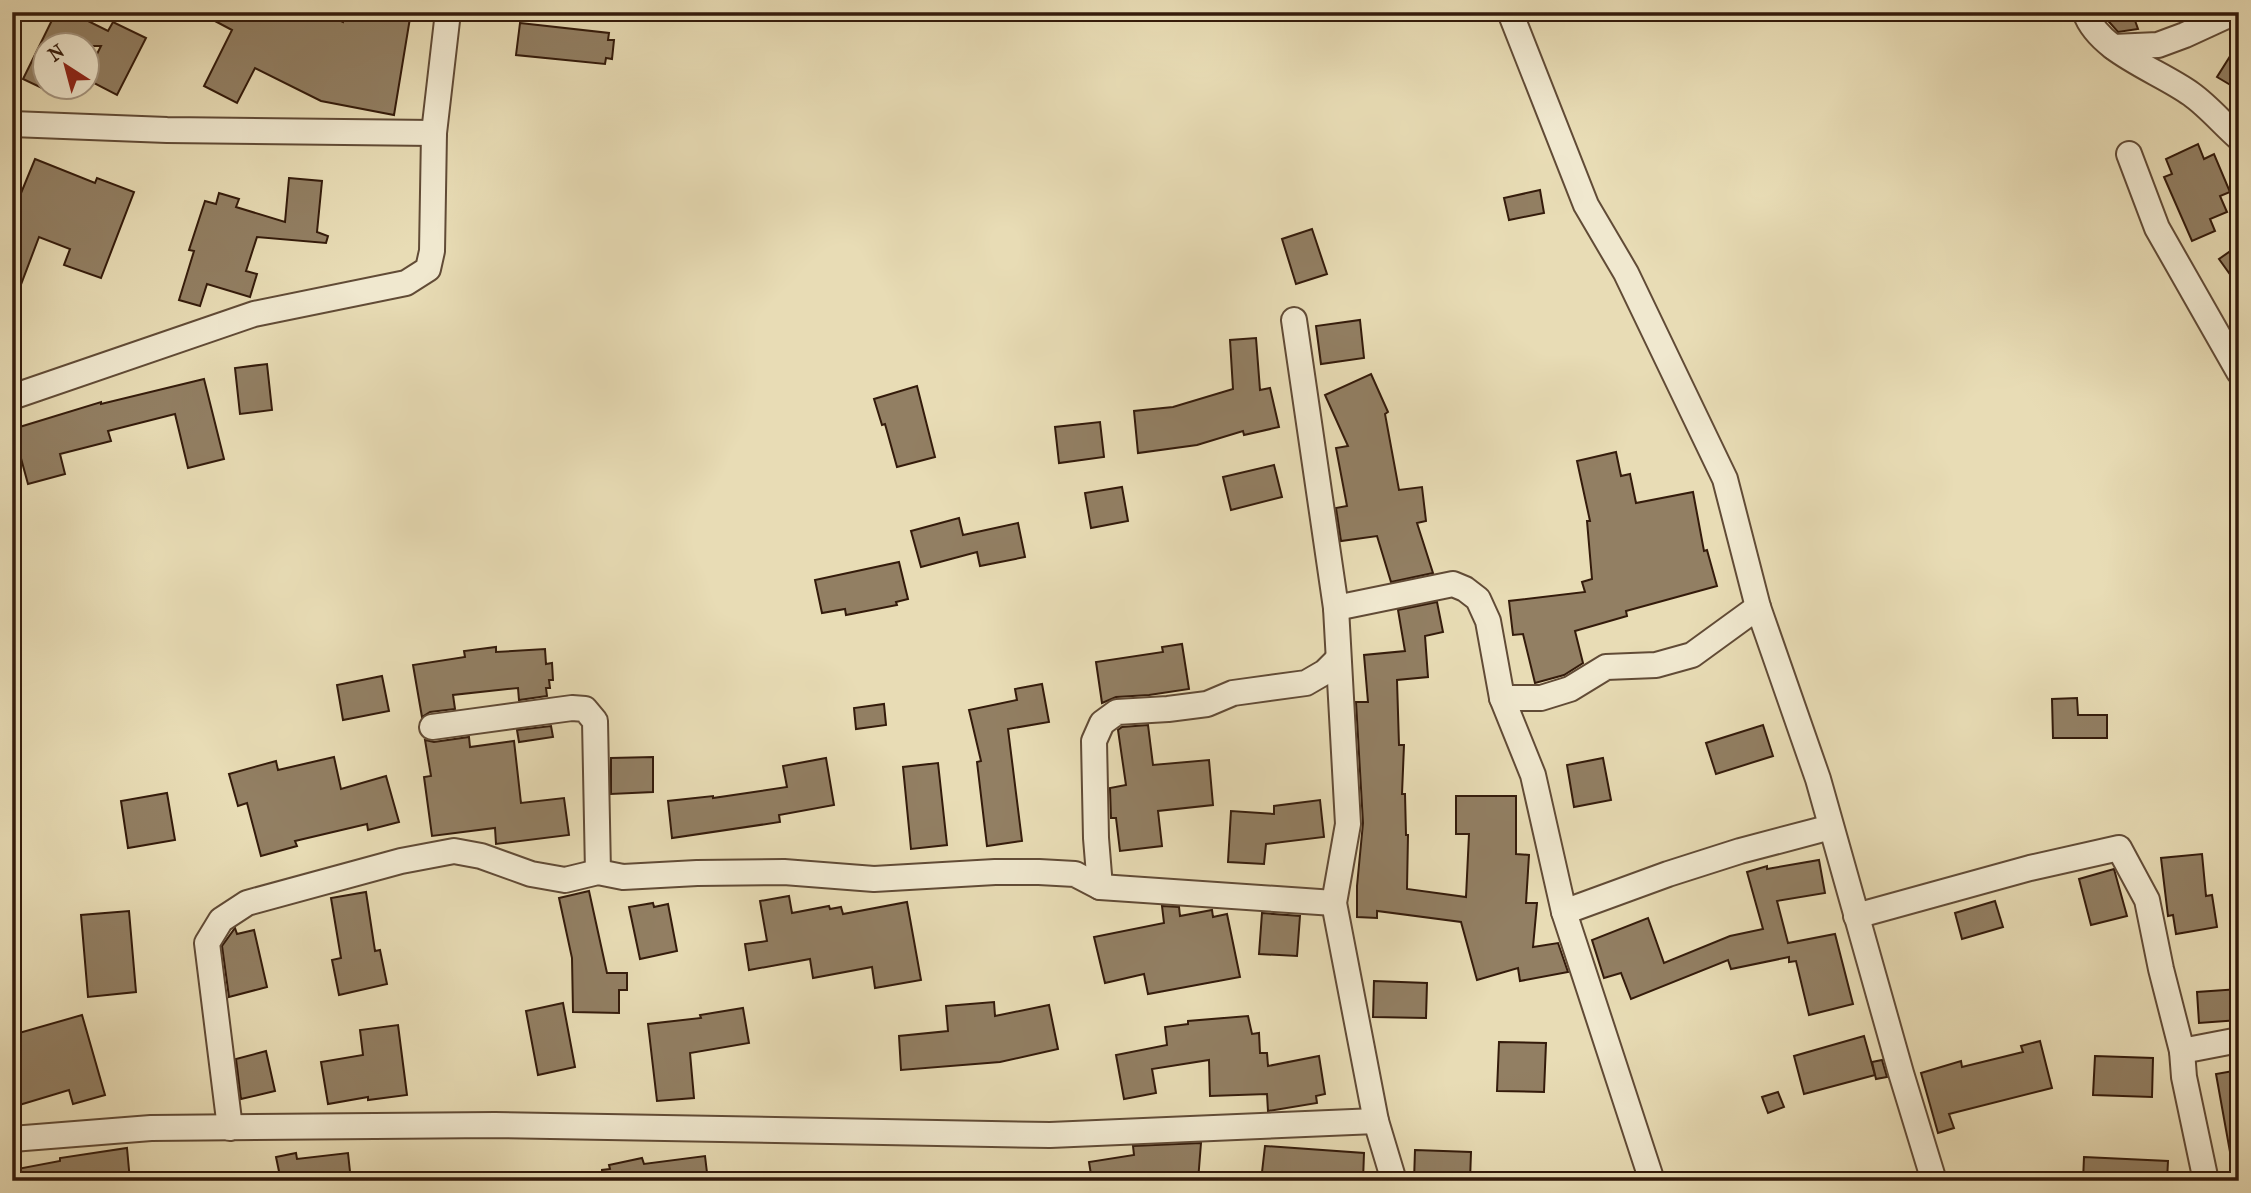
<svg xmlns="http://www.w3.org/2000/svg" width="2251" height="1193" viewBox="0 0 2251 1193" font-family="'IM FELL French Canon',serif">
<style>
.building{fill:#927f63;stroke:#341b0b;stroke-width:2}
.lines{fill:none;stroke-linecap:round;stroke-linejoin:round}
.minor-casing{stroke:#614b36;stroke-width:28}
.minor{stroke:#f0e8cf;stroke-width:24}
</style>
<rect width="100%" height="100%" fill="#e8dcb5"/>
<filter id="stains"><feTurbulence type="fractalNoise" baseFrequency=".00286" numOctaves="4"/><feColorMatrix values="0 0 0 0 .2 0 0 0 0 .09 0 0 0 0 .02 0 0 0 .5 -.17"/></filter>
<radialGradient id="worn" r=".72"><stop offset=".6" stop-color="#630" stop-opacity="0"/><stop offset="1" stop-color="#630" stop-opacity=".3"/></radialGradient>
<g class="building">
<path d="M 56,12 L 70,12 L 108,31 L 113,22 L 146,38 L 117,95 L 88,80 L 88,72 L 101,46 L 46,46 L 46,90 L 23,79 Z"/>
<path d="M 198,12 L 323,12 L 343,22 L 345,12 L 411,12 L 394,115 L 321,101 L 255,68 L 237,103 L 204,86 L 232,30 Z"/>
<path d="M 2109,12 L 2132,12 L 2138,29 L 2118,32 L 2103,15 Z"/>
<path d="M 520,23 L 609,33 L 608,40 L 614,40 L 612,59 L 606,58 L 605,64 L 516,55 Z"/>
<path d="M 2239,42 L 2239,90 L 2217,77 Z"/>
<path d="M 2198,144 L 2204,159 L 2214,154 L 2230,192 L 2220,196 L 2227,212 L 2210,219 L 2215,231 L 2192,241 L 2164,177 L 2172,174 L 2166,159 Z"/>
<path d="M 35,159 L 95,183 L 97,178 L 134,192 L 101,278 L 64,265 L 70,249 L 39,237 L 14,303 L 12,215 Z"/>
<path d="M 289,178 L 322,181 L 317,232 L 328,236 L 326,243 L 257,237 L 246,271 L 257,274 L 250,297 L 207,284 L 200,306 L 179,300 L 194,251 L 189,250 L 205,201 L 216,204 L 219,193 L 239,199 L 236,207 L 285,222 Z"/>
<path d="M 1540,190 L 1544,213 L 1509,220 L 1504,198 Z"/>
<path d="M 1312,229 L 1327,274 L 1296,284 L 1282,239 Z"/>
<path d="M 2239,245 L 2239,287 L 2219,259 Z"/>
<path d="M 1360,320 L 1364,358 L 1321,364 L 1316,326 Z"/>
<path d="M 1256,338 L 1260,390 L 1270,388 L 1279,427 L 1244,435 L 1243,431 L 1197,445 L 1138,453 L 1134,411 L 1173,407 L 1233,389 L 1230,340 Z"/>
<path d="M 267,364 L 272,410 L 240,414 L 235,368 Z"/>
<path d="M 1371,374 L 1388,412 L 1385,414 L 1399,490 L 1422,487 L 1426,521 L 1417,523 L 1433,573 L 1391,582 L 1377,536 L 1341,541 L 1336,508 L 1347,506 L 1336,448 L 1348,446 L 1325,395 Z"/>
<path d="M 204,379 L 224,459 L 188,468 L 175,414 L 108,431 L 111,441 L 60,454 L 65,474 L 28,484 L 13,429 L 101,402 L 101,404 Z"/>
<path d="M 917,386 L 935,457 L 897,467 L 885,424 L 882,425 L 874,399 Z"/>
<path d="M 1100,422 L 1104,457 L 1059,463 L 1055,427 Z"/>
<path d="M 1616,452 L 1621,476 L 1630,474 L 1636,503 L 1693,492 L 1704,551 L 1707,550 L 1717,586 L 1626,611 L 1627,616 L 1575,631 L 1583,663 L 1564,675 L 1535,683 L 1523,634 L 1513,635 L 1509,601 L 1585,592 L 1582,582 L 1592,579 L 1587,521 L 1590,521 L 1577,461 Z"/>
<path d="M 1274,465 L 1282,497 L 1231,510 L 1223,477 Z"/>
<path d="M 1122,487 L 1128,521 L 1091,528 L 1085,493 Z"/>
<path d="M 959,518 L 963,535 L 1018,523 L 1025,557 L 980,566 L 977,552 L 921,567 L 911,531 Z"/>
<path d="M 899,562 L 908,599 L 896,602 L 897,605 L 846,615 L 845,609 L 822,613 L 815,580 Z"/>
<path d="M 1437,602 L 1443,632 L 1425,636 L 1428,677 L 1397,680 L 1399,745 L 1404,745 L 1402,794 L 1405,794 L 1406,835 L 1408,835 L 1407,889 L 1466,897 L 1469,834 L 1456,834 L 1456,796 L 1516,796 L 1516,854 L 1529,855 L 1526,903 L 1537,903 L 1533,947 L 1558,943 L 1568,972 L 1520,981 L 1518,968 L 1477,980 L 1461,922 L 1377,911 L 1377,918 L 1357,917 L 1357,886 L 1363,823 L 1356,702 L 1368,702 L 1364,655 L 1405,651 L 1398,610 Z"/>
<path d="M 1182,644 L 1189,689 L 1149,695 L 1116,697 L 1102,703 L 1096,662 L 1163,652 L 1162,647 Z"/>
<path d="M 496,647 L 496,652 L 545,649 L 546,664 L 552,663 L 553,680 L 549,680 L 550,688 L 546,688 L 547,696 L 519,700 L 518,688 L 453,695 L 455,709 L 430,712 L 422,717 L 413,665 L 465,657 L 464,651 Z"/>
<path d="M 382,676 L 389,711 L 343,720 L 337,685 Z"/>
<path d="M 1042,684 L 1049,722 L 1008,729 L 1022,841 L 987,846 L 977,762 L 981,761 L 969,710 L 1017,700 L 1015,689 Z"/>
<path d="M 2077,698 L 2078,715 L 2107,715 L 2107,738 L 2053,738 L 2052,699 Z"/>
<path d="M 884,704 L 886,725 L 856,729 L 854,708 Z"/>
<path d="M 1148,725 L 1153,765 L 1209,760 L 1213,805 L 1158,811 L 1162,846 L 1120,851 L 1116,818 L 1111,818 L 1110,788 L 1126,785 L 1118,730 L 1122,727 Z"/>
<path d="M 1763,725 L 1773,756 L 1716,774 L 1706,743 Z"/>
<path d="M 551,726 L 553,737 L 519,742 L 517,730 Z"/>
<path d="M 469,737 L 470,747 L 514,741 L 521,803 L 564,798 L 569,835 L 496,844 L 495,828 L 432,836 L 424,777 L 431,776 L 425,740 L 434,742 Z"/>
<path d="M 334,757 L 341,789 L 386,776 L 399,822 L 368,830 L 367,824 L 295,841 L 297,846 L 261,856 L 247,803 L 238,806 L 229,774 L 276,761 L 278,770 Z"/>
<path d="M 653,757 L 653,792 L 611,794 L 611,758 Z"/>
<path d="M 826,758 L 834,805 L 779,815 L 780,822 L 672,838 L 668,801 L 713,796 L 713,798 L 787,787 L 783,766 Z"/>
<path d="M 1603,758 L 1611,800 L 1574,807 L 1567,765 Z"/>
<path d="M 938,763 L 947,845 L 911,849 L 903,767 Z"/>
<path d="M 167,793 L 175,840 L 128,848 L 121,801 Z"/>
<path d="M 1320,800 L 1324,837 L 1266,844 L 1264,864 L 1228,862 L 1231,811 L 1274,814 L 1274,806 Z"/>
<path d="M 2202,854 L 2206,896 L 2212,895 L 2217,927 L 2176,934 L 2173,915 L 2168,916 L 2161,858 Z"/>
<path d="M 1819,860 L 1825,893 L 1777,901 L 1788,943 L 1835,934 L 1853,1004 L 1809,1015 L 1796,961 L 1789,962 L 1789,957 L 1731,969 L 1728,960 L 1631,999 L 1621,973 L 1604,978 L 1592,940 L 1648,918 L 1664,963 L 1730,936 L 1763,929 L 1747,872 L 1767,866 L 1767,869 Z"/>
<path d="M 2114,869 L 2127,916 L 2091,925 L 2079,879 Z"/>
<path d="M 589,891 L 607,973 L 627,973 L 627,990 L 619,990 L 619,1013 L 573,1012 L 572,958 L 559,898 Z"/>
<path d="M 366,892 L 375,951 L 380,950 L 387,984 L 339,995 L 332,960 L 341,958 L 331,898 Z"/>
<path d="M 789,896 L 792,913 L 829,906 L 830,909 L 841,907 L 843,914 L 907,902 L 921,980 L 875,988 L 872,967 L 813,978 L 810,959 L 749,970 L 745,944 L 767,941 L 760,901 Z"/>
<path d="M 1995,901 L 2003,927 L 1962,939 L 1955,913 Z"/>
<path d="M 653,903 L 654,907 L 668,904 L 677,951 L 640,959 L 629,907 Z"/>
<path d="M 1162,906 L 1179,907 L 1180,916 L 1212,910 L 1213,917 L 1227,914 L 1240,977 L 1148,994 L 1144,974 L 1105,983 L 1094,937 L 1164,923 Z"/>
<path d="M 129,911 L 136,992 L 88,997 L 81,915 Z"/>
<path d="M 1262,913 L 1300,916 L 1297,956 L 1259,954 Z"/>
<path d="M 235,928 L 237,934 L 254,930 L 267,987 L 229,997 L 222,946 Z"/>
<path d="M 1374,981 L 1427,983 L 1426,1018 L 1373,1017 Z"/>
<path d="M 2239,989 L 2239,1020 L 2199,1023 L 2197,992 Z"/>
<path d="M 994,1002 L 995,1016 L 1049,1005 L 1058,1049 L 1000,1062 L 901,1070 L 899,1036 L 948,1031 L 946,1006 Z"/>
<path d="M 563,1003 L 575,1067 L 538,1075 L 526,1011 Z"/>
<path d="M 743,1008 L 749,1043 L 690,1053 L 694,1098 L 657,1101 L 648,1024 L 701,1018 L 700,1015 Z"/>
<path d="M 82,1015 L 105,1095 L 73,1104 L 69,1090 L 16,1106 L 12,1095 L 12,1035 Z"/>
<path d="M 1248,1016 L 1252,1034 L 1259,1033 L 1260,1053 L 1267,1053 L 1268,1066 L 1319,1056 L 1325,1094 L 1316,1096 L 1317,1103 L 1268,1111 L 1267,1094 L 1210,1096 L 1209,1060 L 1152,1069 L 1156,1093 L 1124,1099 L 1116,1055 L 1167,1045 L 1165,1027 L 1188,1024 L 1188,1021 Z"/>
<path d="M 398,1025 L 407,1095 L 368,1100 L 368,1097 L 328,1104 L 321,1062 L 363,1055 L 360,1030 Z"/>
<path d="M 1864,1036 L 1875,1075 L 1804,1094 L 1794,1056 Z"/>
<path d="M 2040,1041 L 2052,1088 L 1949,1114 L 1954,1128 L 1938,1133 L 1921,1073 L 1961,1061 L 1962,1067 L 2023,1052 L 2021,1046 Z"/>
<path d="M 1499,1042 L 1546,1043 L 1544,1092 L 1497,1091 Z"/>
<path d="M 266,1051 L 275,1091 L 241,1099 L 236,1059 Z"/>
<path d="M 2095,1056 L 2153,1058 L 2152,1097 L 2093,1095 Z"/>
<path d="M 1882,1060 L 1887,1077 L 1876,1079 L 1872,1062 Z"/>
<path d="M 2239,1070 L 2239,1151 L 2230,1152 L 2216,1074 Z"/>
<path d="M 1778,1092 L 1784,1107 L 1768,1113 L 1762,1097 Z"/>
<path d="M 1201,1143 L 1198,1181 L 1092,1181 L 1089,1162 L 1134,1155 L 1133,1146 Z"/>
<path d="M 1265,1146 L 1364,1153 L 1363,1181 L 1261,1181 Z"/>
<path d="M 127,1148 L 130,1181 L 12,1181 L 12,1170 L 60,1161 L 60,1158 Z"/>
<path d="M 1415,1150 L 1471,1152 L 1470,1181 L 1414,1181 Z"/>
<path d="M 296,1153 L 297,1159 L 348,1153 L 351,1181 L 281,1181 L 276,1157 Z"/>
<path d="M 705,1156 L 708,1181 L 602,1181 L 602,1170 L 610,1169 L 609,1165 L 642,1158 L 644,1164 Z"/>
<path d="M 2084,1157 L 2168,1161 L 2167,1181 L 2083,1181 Z"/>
</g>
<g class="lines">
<g class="minor-casing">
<g id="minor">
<path d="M 1510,12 L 1586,205 L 1626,273 L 1725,479 L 1758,607 L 1818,779 L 1901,1073 L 1934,1181"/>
<path d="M 2085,12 C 2099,52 2158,70 2191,94 C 2208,106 2223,124 2239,138"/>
<path d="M 2113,47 L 2158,45 L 2185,35 L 2235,12"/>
<path d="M 12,124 L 167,130 L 434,133"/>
<path d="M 2129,154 L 2157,228 L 2239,372"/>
<path d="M 1294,320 L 1336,608 L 1348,824 L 1334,903 L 1376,1121 L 1394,1181"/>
<path d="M 12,397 L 254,314 L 406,283 L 428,269 L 432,251 L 434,133 L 448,12"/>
<path d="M 1336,608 L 1453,584 L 1465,589 L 1478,599 L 1488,621 L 1502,698 L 1533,775 L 1564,912 L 1652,1181"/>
<path d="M 1502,698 L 1541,698 L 1570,689 L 1606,667 L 1656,665 L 1692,655 L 1758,607"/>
<path d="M 432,727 L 572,708 L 585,709 L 595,721 L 598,872"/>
<path d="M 1100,887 L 1096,838 L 1094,741 L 1102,723 L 1117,712 L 1168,709 L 1207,704 L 1233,693 L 1306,683 L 1325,672 L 1338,659"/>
<path d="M 1564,912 L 1668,874 L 1740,851 L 1831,827"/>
<path d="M 1856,916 L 2030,868 L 2119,848 L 2147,900 L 2161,969 L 2182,1051 L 2184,1077 L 2206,1181"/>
<path d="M 2182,1051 L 2239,1040"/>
<path d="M 230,1128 L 207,943 L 221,920 L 247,903 L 401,861 L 454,851 L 481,856 L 531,874 L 565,880 L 598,872 L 623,877 L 697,873 L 784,872 L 874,879 L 995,872 L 1039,872 L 1075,874 L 1100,887 L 1334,903"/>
<path d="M 12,1139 L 151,1128 L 495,1125 L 1050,1135 L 1376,1121"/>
</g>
</g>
<use href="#minor" class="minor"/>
</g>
<rect width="2251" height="1193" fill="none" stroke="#e8dcb5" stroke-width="42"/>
<rect x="14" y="14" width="2223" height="1165" fill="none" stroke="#341b0b" stroke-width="3.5"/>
<rect x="21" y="21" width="2209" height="1151" fill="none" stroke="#341b0b" stroke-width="2"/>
<g transform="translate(66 66) rotate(324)"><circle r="33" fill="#f0e8cf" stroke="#a59681" stroke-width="2"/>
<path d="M0-5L12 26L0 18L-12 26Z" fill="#8f2418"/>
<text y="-10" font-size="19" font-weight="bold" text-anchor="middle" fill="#341b0b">N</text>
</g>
<rect width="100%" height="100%" filter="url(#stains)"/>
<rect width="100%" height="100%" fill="url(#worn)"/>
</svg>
